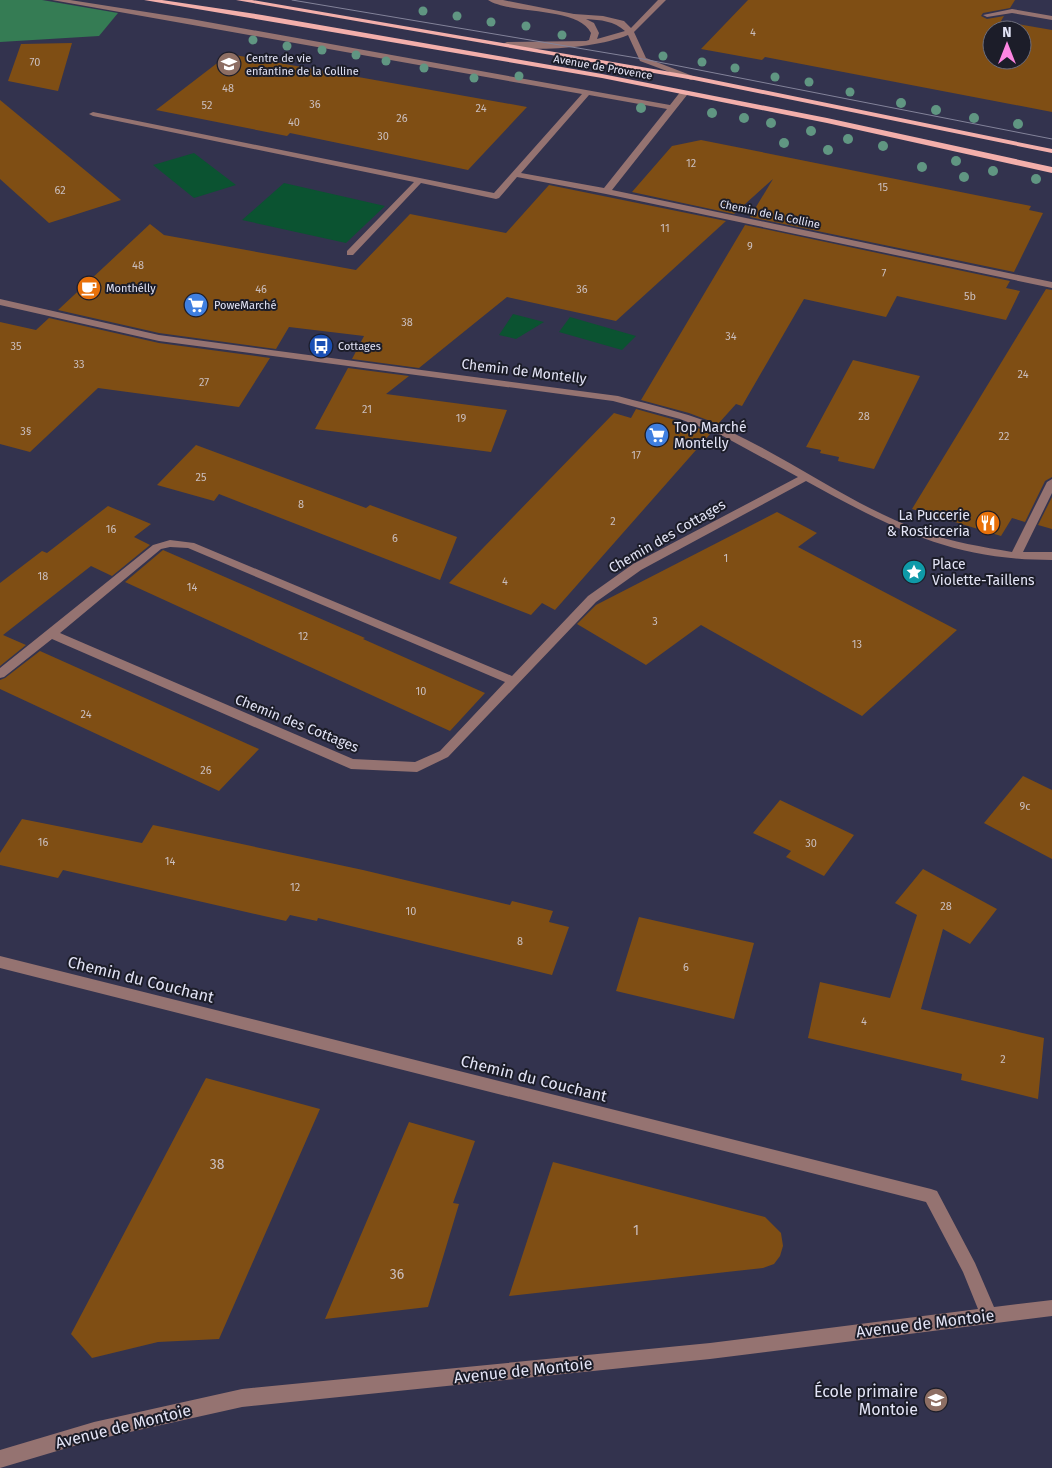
<svg xmlns="http://www.w3.org/2000/svg" width="1052" height="1468" viewBox="0 0 1052 1468" font-family="'Fira Sans',sans-serif">
<style>
.green{fill:#0b5331}
.forest{fill:#357c54}
.building{fill:#7f4e14;fill-rule:evenodd}
.lines{fill:none;stroke-linecap:round;stroke-linejoin:round}
.minor{fill:#957371;fill-rule:evenodd}
.major{fill:#f3afab;fill-rule:evenodd}
.tram{stroke:#83839a;stroke-width:1}
.tree{fill:#609682}
.labels{text-anchor:middle;stroke-width:4;stroke-linejoin:round;paint-order:stroke}
.number-label{font-size:11px;fill:#cabebe}
.far-poi-label{font-size:11px;fill:#e3e4f6;stroke:#1c1d29;text-anchor:start}
.far-street-label{font-size:11px;fill:#e3e4f6;stroke:#1c1d29}
.street-label{font-size:14px;fill:#e3e4f6;stroke:#1c1d29}
.poi-label{font-size:14px;fill:#e3e4f6;stroke:#1c1d29;text-anchor:start}
.near-number-label{font-size:14px;fill:#cabebe}
.near-street-label{font-size:16px;fill:#e3e4f6;stroke:#1c1d29}
.near-poi-label{font-size:16px;fill:#e3e4f6;stroke:#1c1d29;text-anchor:end}
</style>
<rect width="100%" height="100%" fill="#33334e"/>
<g class="green">
<path d="M 194,153 L 236,185 L 194,198 L 153,165 Z"/>
<path d="M 284,183 L 385,206 L 346,243 L 242,220 Z"/>
<path d="M 513,314 L 544,322 L 516,339 L 499,335 Z"/>
<path d="M 570,317 L 636,336 L 622,350 L 559,332 Z"/>
</g>
<path class="forest" d="M 0,0 L 42,0 L 118,13 L 99,36 L 0,42 Z"/>
<g class="building">
<path d="M 748,0 L 1015,0 L 1010,8 L 983,13 L 981,16 L 987,19 L 1004,16 L 1001,21 L 1052,30 L 1052,112 L 765,57 L 762,60 L 701,49 ZM 992,30 L 1022,30 L 1022,60 L 992,60 Z"/>
<path d="M 72,43 L 58,91 L 8,81 L 21,44 Z"/>
<path d="M 229,54 L 527,107 L 468,170 L 290,133 L 287,136 L 156,110 Z"/>
<path d="M 0,100 L 92,176 L 121,200 L 49,223 L 0,179 Z"/>
<path d="M 701,140 L 1031,206 L 1029,210 L 1043,213 L 1014,272 L 750,217 L 773,179 L 734,214 L 632,192 L 672,146 Z"/>
<path d="M 549,185 L 726,221 L 616,321 L 507,297 L 419,368 L 352,359 L 364,336 L 289,327 L 276,349 L 159,333 L 58,310 L 150,224 L 164,235 L 356,270 L 410,214 L 506,233 Z"/>
<path d="M 745,225 L 1010,281 L 1006,288 L 1020,291 L 1006,320 L 897,296 L 886,317 L 804,299 L 742,406 L 736,404 L 718,424 L 689,413 L 641,400 Z"/>
<path d="M 1046,289 L 1052,290 L 1052,477 L 1045,481 L 1025,522 L 1012,518 L 1001,536 L 912,509 Z"/>
<path d="M 49,318 L 159,343 L 270,358 L 239,407 L 98,388 L 30,452 L 0,444 L 0,322 L 36,330 Z"/>
<path d="M 853,360 L 920,376 L 874,469 L 838,461 L 839,457 L 820,453 L 821,450 L 806,447 Z"/>
<path d="M 348,368 L 409,376 L 386,394 L 507,410 L 491,452 L 315,429 Z"/>
<path d="M 636,409 L 679,421 L 711,433 L 555,610 L 542,603 L 531,615 L 449,583 L 614,413 L 631,418 Z"/>
<path d="M 196,445 L 366,508 L 370,505 L 457,537 L 440,580 L 219,494 L 214,501 L 157,485 Z"/>
<path d="M 1052,497 L 1052,529 L 1038,525 Z"/>
<path d="M 108,506 L 151,524 L 134,537 L 150,545 L 112,576 L 91,566 L 3,635 L 26,645 L 0,666 L 0,583 L 42,551 L 47,553 Z"/>
<path d="M 777,512 L 817,533 L 798,547 L 957,630 L 862,716 L 701,625 L 646,665 L 577,624 L 596,605 Z"/>
<path d="M 163,550 L 365,638 L 363,639 L 485,693 L 450,731 L 125,582 Z"/>
<path d="M 40,651 L 183,715 L 259,749 L 219,791 L 0,689 L 0,680 L 5,678 Z"/>
<path d="M 1023,776 L 1052,790 L 1052,859 L 984,823 Z"/>
<path d="M 780,800 L 854,835 L 824,876 L 786,857 L 791,851 L 753,833 Z"/>
<path d="M 22,819 L 142,843 L 153,825 L 363,870 L 510,905 L 512,901 L 553,911 L 549,922 L 569,927 L 552,975 L 318,918 L 317,921 L 290,915 L 286,921 L 63,870 L 58,878 L 0,865 L 0,853 Z"/>
<path d="M 923,869 L 997,909 L 970,944 L 943,929 L 921,1009 L 1044,1038 L 1038,1099 L 961,1080 L 962,1074 L 808,1038 L 820,982 L 890,998 L 917,915 L 895,903 Z"/>
<path d="M 639,917 L 754,943 L 734,1019 L 616,991 Z"/>
<path d="M 206,1078 L 320,1109 L 219,1339 L 158,1342 L 92,1358 L 71,1334 Z"/>
<path d="M 409,1122 L 475,1141 L 453,1203 L 459,1204 L 428,1307 L 325,1319 Z"/>
<path d="M 553,1162 L 765,1217 L 781,1233 L 783,1246 L 780,1256 L 774,1264 L 763,1268 L 509,1296 Z"/>
</g>
<g class="lines">
<g class="minor">
<path d="M 52,0 L 70,0 L 191,19 L 670,105 L 681,91 L 687,91 L 687,95 L 612,190 L 1052,282 L 1052,288 L 606,194 L 517,177 L 499,198 L 496,199 L 421,183 L 353,255 L 347,255 L 347,251 L 414,182 L 93,116 L 89,114 L 93,112 L 494,193 L 582,94 ZM 589,95 L 667,109 L 604,188 L 521,173 Z"/>
<path d="M 488,0 L 503,0 L 574,14 L 603,16 L 624,21 L 631,28 L 658,0 L 666,0 L 634,32 L 646,58 L 698,78 L 691,80 L 640,61 L 628,35 C 597,48 538,52 504,46 L 503,44 L 507,42 L 586,41 L 589,40 L 591,33 C 578,6 511,15 488,0 ZM 586,19 C 601,20 614,21 625,31 L 597,39 L 599,33 L 594,23 Z"/>
<path d="M 1012,9 L 1052,16 L 1052,20 L 1012,13 L 987,17 L 983,15 Z"/>
<path d="M 0,299 L 159,335 L 618,396 C 655,406 694,414 729,431 C 795,462 855,507 924,532 C 953,542 982,547 1012,552 L 1047,482 L 1052,479 L 1052,493 L 1023,552 L 1052,552 L 1052,560 C 951,560 892,528 806,481 L 641,570 L 596,602 L 448,757 L 417,772 L 351,769 L 52,639 L 4,677 L 0,678 L 0,668 L 153,545 L 170,540 L 194,543 L 512,676 L 588,596 L 633,564 L 798,477 L 721,435 L 680,419 L 613,401 L 159,341 L 0,305 ZM 170,547 L 188,548 L 505,682 L 440,751 L 415,762 L 353,759 L 60,633 L 161,549 Z"/>
<path d="M 0,956 L 931,1189 L 937,1191 L 975,1263 L 994,1307 L 1052,1300 L 1052,1316 L 710,1359 L 242,1407 L 94,1440 L 0,1468 L 0,1450 L 94,1422 L 242,1389 L 710,1343 L 978,1309 L 963,1272 L 926,1202 L 0,968 Z"/>
</g>
<g class="major">
<path d="M 144,0 L 162,0 L 262,15 L 602,74 L 827,118 L 1052,167 L 1052,173 L 827,123 L 602,78 Z"/>
<path d="M 236,0 L 252,0 L 694,76 L 1052,149 L 1052,153 L 694,80 Z"/>
</g>
<path class="tram" d="M 292,0 L 643,59 L 1052,139"/>
</g>
<g class="tree">
<circle cx="423" cy="11" r="4.5"/>
<circle cx="457" cy="16" r="4.5"/>
<circle cx="491" cy="22" r="4.5"/>
<circle cx="526" cy="26" r="4.5"/>
<circle cx="562" cy="35" r="4.5"/>
<circle cx="253" cy="40" r="4.5"/>
<circle cx="287" cy="46" r="4.5"/>
<circle cx="322" cy="50" r="4.5"/>
<circle cx="356" cy="55" r="4.5"/>
<circle cx="663" cy="56" r="4.5"/>
<circle cx="386" cy="61" r="4.5"/>
<circle cx="702" cy="62" r="4.5"/>
<circle cx="424" cy="68" r="4.5"/>
<circle cx="735" cy="68" r="4.5"/>
<circle cx="519" cy="76" r="4.5"/>
<circle cx="775" cy="77" r="4.5"/>
<circle cx="474" cy="78" r="4.5"/>
<circle cx="809" cy="82" r="4.5"/>
<circle cx="850" cy="92" r="4.5"/>
<circle cx="901" cy="103" r="5"/>
<circle cx="641" cy="108" r="5"/>
<circle cx="936" cy="110" r="5"/>
<circle cx="712" cy="113" r="5"/>
<circle cx="744" cy="118" r="5"/>
<circle cx="974" cy="118" r="5"/>
<circle cx="771" cy="123" r="5"/>
<circle cx="1018" cy="124" r="5"/>
<circle cx="811" cy="131" r="5"/>
<circle cx="848" cy="139" r="5"/>
<circle cx="784" cy="143" r="5"/>
<circle cx="883" cy="146" r="5"/>
<circle cx="828" cy="150" r="5"/>
<circle cx="956" cy="161" r="5"/>
<circle cx="922" cy="167" r="5"/>
<circle cx="993" cy="171" r="5"/>
<circle cx="964" cy="177" r="5"/>
<circle cx="1036" cy="179" r="5"/>
</g>
<defs>
<g id="school-disc" transform="scale(1.25)"><circle r="9.5" fill="#8d6e63" stroke="#1c1d29"/><path d="M0-5L7-2L0 1L-7-2ZM-4 1L0 2.5L4 1V4Q0 6-4 4Z" fill="#fff"/></g>
<g id="cafe-disc" transform="scale(1.25)"><circle r="9.5" fill="#e8710a" stroke="#1c1d29"/><path d="M-5.5-4.5H6V0H3Q3 3.5 0 3.5H-2.5Q-5.5 3.5-5.5 0ZM3-3.2v2h1.7v-2ZM-6 4.5H4V6H-6Z" fill="#fff"/></g>
<g id="supermarket-disc" transform="scale(1.25)"><circle r="9.5" fill="#3f7fe0" stroke="#1c1d29"/><path d="M-6-5.5h2.5l.6 2H6L4.5 2H-2.5L-4.4-4H-6ZM-1.5 3.2a1.3 1.3 0 1 0 .1 0ZM3 3.2a1.3 1.3 0 1 0 .1 0Z" fill="#fff"/></g>
<g id="bus-disc" transform="scale(1.25)"><circle r="9.5" fill="#1a4fb4" stroke="#1c1d29"/><path d="M-5-6H5V4H4V6H2V4H-2V6H-4V4H-5ZM-3.5-4V0h7V-4ZM-3.5 1.2v1.5H-2V1.2ZM2 1.2v1.5H3.5V1.2Z" fill="#fff"/></g>
<g id="restaurant-disc" transform="scale(1.25)"><circle r="9.5" fill="#e8710a" stroke="#1c1d29"/><path d="M-5-6h1v4h1v-4h1v4h1v-4h1v5L-1.5 .5V6h-2V.5L-5-1ZM5-6V6H3V1.5H1.5Q1.5-4 5-6Z" fill="#fff"/></g>
<g id="sight-disc" transform="scale(1.25)"><circle r="9.5" fill="#0f9aa8" stroke="#1c1d29"/><path d="M0-6L1.8-2.2L6-1.7L2.9 1.2L3.7 5.4L0 3.3L-3.7 5.4L-2.9 1.2L-6-1.7L-1.8-2.2Z" fill="#fff"/></g>
</defs>
<g fill-rule="evenodd">
<use href="#school-disc" x="229" y="64"/>
<use href="#cafe-disc" x="89" y="288"/>
<use href="#supermarket-disc" x="196" y="305"/>
<use href="#bus-disc" x="321" y="346"/>
<use href="#supermarket-disc" x="657" y="435"/>
<use href="#restaurant-disc" x="988" y="523"/>
<use href="#sight-disc" x="914" y="572"/>
<use href="#school-disc" x="936" y="1400"/>
</g>
<g class="labels">
<g class="number-label">
<text x="753" y="36">4</text>
<text x="35" y="66">70</text>
<text x="228" y="92">48</text>
<text x="315" y="108">36</text>
<text x="207" y="109">52</text>
<text x="481" y="112">24</text>
<text x="402" y="122">26</text>
<text x="294" y="126">40</text>
<text x="383" y="140">30</text>
<text x="691" y="167">12</text>
<text x="883" y="191">15</text>
<text x="60" y="194">62</text>
<text x="665" y="232">11</text>
<text x="750" y="250">9</text>
<text x="138" y="269">48</text>
<text x="884" y="277">7</text>
<text x="261" y="293">46</text>
<text x="582" y="293">36</text>
<text x="970" y="300">5b</text>
<text x="407" y="326">38</text>
<text x="731" y="340">34</text>
<text x="16" y="350">35</text>
<text x="79" y="368">33</text>
<text x="1023" y="378">24</text>
<text x="204" y="386">27</text>
<text x="367" y="413">21</text>
<text x="864" y="420">28</text>
<text x="461" y="422">19</text>
<text x="26" y="435">3§</text>
<text x="1004" y="440">22</text>
<text x="636" y="459">17</text>
<text x="201" y="481">25</text>
<text x="301" y="508">8</text>
<text x="613" y="525">2</text>
<text x="111" y="533">16</text>
<text x="395" y="542">6</text>
<text x="726" y="562">1</text>
<text x="43" y="580">18</text>
<text x="505" y="585">4</text>
<text x="192" y="591">14</text>
<text x="655" y="625">3</text>
<text x="303" y="640">12</text>
<text x="857" y="648">13</text>
<text x="421" y="695">10</text>
<text x="86" y="718">24</text>
<text x="206" y="774">26</text>
<text x="1025" y="810">9c</text>
<text x="43" y="846">16</text>
<text x="811" y="847">30</text>
<text x="170" y="865">14</text>
<text x="295" y="891">12</text>
<text x="946" y="910">28</text>
<text x="411" y="915">10</text>
<text x="520" y="945">8</text>
<text x="686" y="971">6</text>
<text x="864" y="1025">4</text>
<text x="1003" y="1063">2</text>
</g>
<g class="far-poi-label">
<text x="246" y="62">Centre de vie<tspan x="246" dy="13">enfantine de la Colline</tspan></text>
<text x="106" y="292">Monthélly</text>
<text x="214" y="309">PoweMarché</text>
<text x="338" y="350">Cottages</text>
</g>
<g class="far-street-label">
<text transform="translate(603 67) rotate(10)" y="4">Avenue de Provence</text>
<text transform="translate(770 214) rotate(12)" y="4">Chemin de la Colline</text>
</g>
<g class="street-label">
<text transform="translate(524 371) rotate(7)" y="5">Chemin de Montelly</text>
<text transform="translate(667 536) rotate(-30)" y="5">Chemin des Cottages</text>
<text transform="translate(297 723) rotate(22)" y="5">Chemin des Cottages</text>
</g>
<g class="poi-label">
<text x="674" y="432">Top Marché<tspan x="674" dy="16">Montelly</tspan></text>
<text x="970" y="520" text-anchor="end">La Puccerie<tspan x="970" dy="16">&amp; Rosticceria</tspan></text>
<text x="932" y="569">Place<tspan x="932" dy="16">Violette-Taillens</tspan></text>
</g>
<g class="near-number-label">
<text x="217" y="1169">38</text>
<text x="636" y="1235">1</text>
<text x="397" y="1279">36</text>
</g>
<g class="near-street-label">
<text transform="translate(141 979) rotate(14)" y="6">Chemin du Couchant</text>
<text transform="translate(534 1078) rotate(14)" y="6">Chemin du Couchant</text>
<text transform="translate(925 1323) rotate(-7)" y="6">Avenue de Montoie</text>
<text transform="translate(523 1370) rotate(-6)" y="6">Avenue de Montoie</text>
<text transform="translate(123 1426) rotate(-14)" y="6">Avenue de Montoie</text>
</g>
<g class="near-poi-label">
<text x="918" y="1397">École primaire<tspan x="918" dy="18">Montoie</tspan></text>
</g>
</g>
<g transform="translate(1007 45)"><circle r="24" fill="#1c1d29" stroke="#6c6d7b"/>
<path d="M0-4L9 19L0 12L-9 19Z" fill="#fd86e2"/>
<text y="-8" font-size="14" font-weight="bold" text-anchor="middle" fill="#e3e4f6">N</text>
</g>
</svg>
